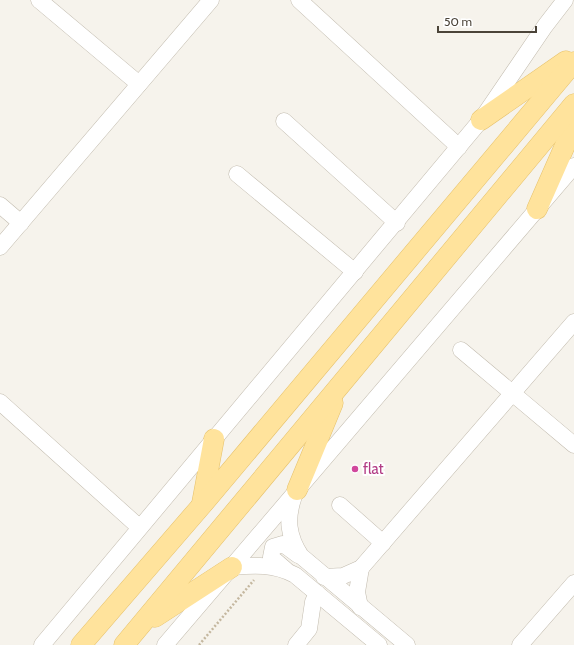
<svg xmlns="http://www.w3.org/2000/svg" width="574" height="645" viewBox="0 0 574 645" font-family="Cabin,sans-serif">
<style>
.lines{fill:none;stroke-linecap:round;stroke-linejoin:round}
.minor-casing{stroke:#c2bbae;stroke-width:17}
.major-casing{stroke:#e6c16a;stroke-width:21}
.path{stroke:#c4b79f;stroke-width:2.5;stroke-dasharray:2 2;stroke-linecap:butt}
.minor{stroke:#fff;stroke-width:16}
.major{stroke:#ffe39c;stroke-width:20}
.hotel-dot{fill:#d1479c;stroke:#fff;stroke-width:1.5}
.labels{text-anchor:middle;stroke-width:4;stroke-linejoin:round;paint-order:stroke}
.hotel-label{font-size:15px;fill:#b23c85;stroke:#fff;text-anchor:start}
</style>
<rect width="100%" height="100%" fill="#f6f3ec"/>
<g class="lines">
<g class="minor-casing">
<g id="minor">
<path d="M 39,0 L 139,84"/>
<path d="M 299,0 L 459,147"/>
<path d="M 284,121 L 397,223"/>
<path d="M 237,174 L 355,272"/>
<path d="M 0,205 L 21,223"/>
<path d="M 0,247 L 211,0"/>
<path d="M 461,350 L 574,445"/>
<path d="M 0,402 L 139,527"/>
<path d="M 294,496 C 286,519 288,536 301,556 L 407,645"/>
<path d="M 340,505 L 383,543"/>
<path d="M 232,567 C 255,565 274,564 295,575 L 379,645"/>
<path d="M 286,570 L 271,557 L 273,547 L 283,544 L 298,555"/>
<path d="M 324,577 L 343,576 L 361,568 L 574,322"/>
<path d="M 360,607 L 357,592 L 361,568"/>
<path d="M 42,645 L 481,120 L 545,26 L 565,0"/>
<path d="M 165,645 L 574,166"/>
<path d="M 296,645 L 309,629 L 313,602 L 317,593"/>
<path d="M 520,645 L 574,583"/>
</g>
</g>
<g class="major-casing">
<g id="major">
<path d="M 481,120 L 566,61"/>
<path d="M 537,209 L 574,125"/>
<path d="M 297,490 L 333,403"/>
<path d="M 202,503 L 214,439"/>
<path d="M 155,617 L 232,567"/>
<path d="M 81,645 L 202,505 L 574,62"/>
<path d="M 124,645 L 574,104"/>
</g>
</g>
<path class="path" d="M 199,645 L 254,580"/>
<use href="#minor" class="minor"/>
<use href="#major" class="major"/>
</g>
<circle class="hotel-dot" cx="355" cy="469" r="4"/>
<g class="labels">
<g class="hotel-label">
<text x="363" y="474">flat</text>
</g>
</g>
<path d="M438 26v6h98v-6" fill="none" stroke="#4b4439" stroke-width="2"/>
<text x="444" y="26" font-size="12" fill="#4b4439" stroke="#ffffff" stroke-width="3" paint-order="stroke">50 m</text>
</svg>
